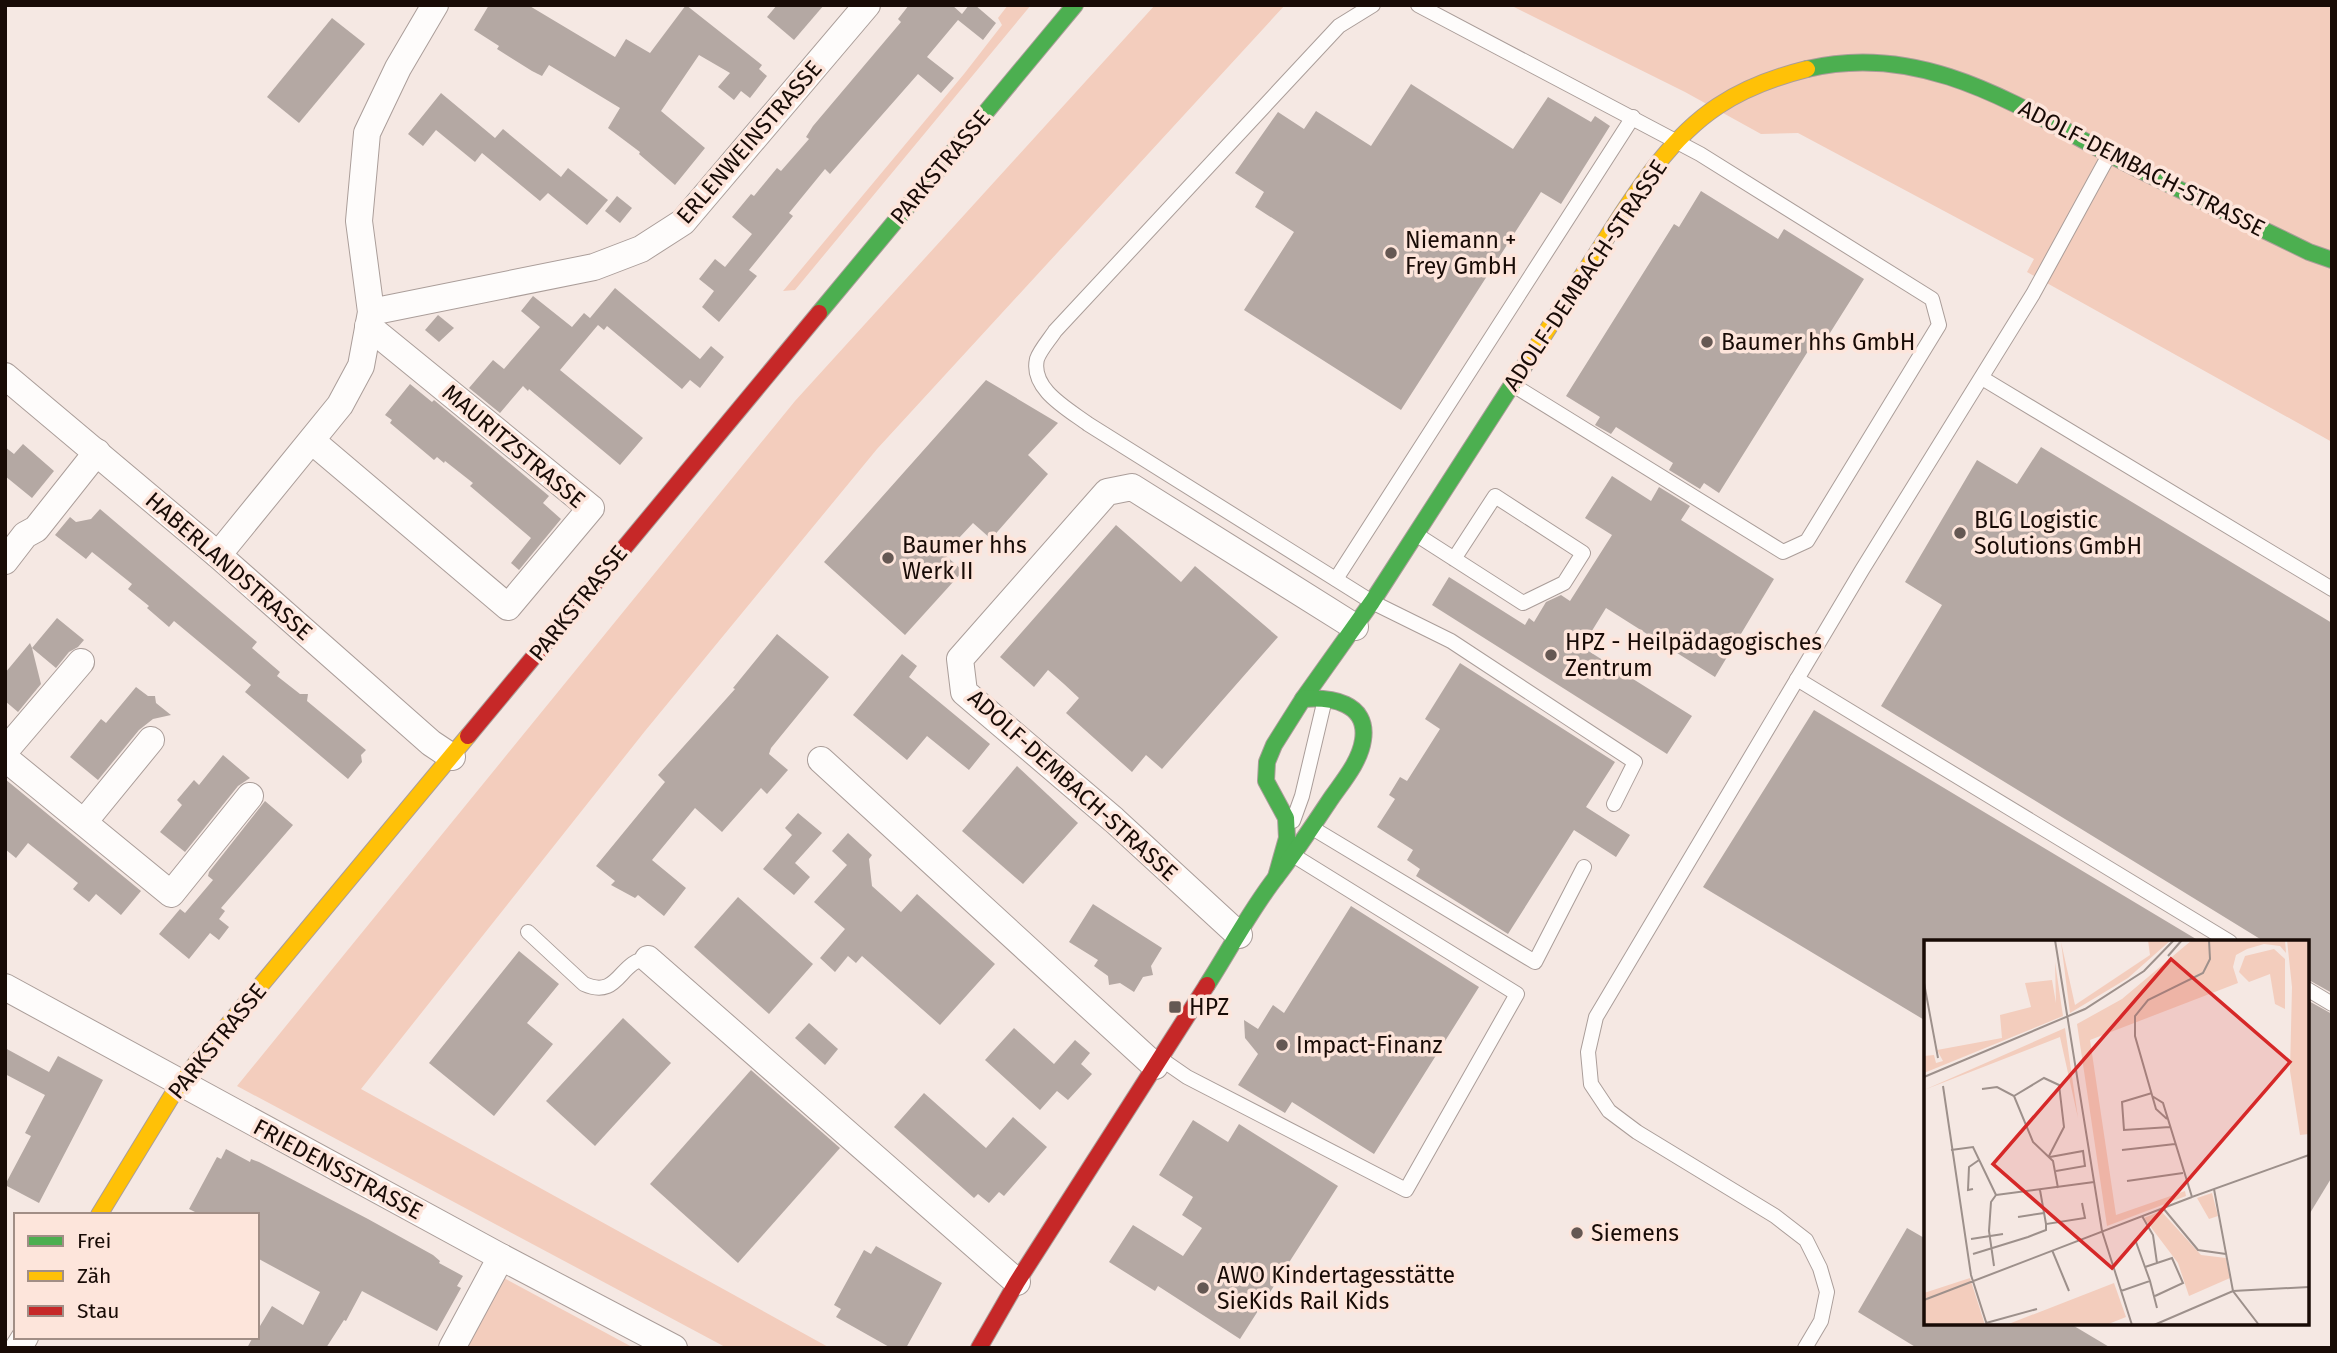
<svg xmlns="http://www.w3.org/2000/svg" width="2337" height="1353" viewBox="0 0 2337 1353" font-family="'Fira Sans',sans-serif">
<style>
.green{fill:#f3cdbd}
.building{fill:#b4a8a3}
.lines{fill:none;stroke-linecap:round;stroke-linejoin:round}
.lane-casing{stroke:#aa9d99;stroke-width:16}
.street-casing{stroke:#aa9d99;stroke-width:28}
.fast-casing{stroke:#aa9d99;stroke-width:18}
.slow-casing{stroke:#aa9d99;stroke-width:18}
.jam-casing{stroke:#aa9d99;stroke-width:18}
.lane{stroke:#fefcfb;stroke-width:14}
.street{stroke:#fefcfb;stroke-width:26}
.fast{stroke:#4caf50;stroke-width:16}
.slow{stroke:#ffc107;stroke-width:16}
.jam{stroke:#c62828;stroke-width:16}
.poi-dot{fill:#655853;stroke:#fde5db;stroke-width:2.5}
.labels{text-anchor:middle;stroke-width:7;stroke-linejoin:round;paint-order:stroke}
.street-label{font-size:23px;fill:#180b06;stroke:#fde5db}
.poi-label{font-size:23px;fill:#180b06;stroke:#fde5db;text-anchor:start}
.inset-road{fill:none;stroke:#9d908b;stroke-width:2}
.view{fill:#d62828;fill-opacity:0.15;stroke:#d62828;stroke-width:3.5}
.inset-edge{fill:none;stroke:#180b06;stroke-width:3.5}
</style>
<rect width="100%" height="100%" fill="#f5e8e3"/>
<g class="green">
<path d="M 1008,5 L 1031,5 L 795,290 L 783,291 L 964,74 L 1002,25 L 998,18 Z"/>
<path d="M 1155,5 L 1285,5 L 877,449 L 645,731 L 361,1089 L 830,1348 L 727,1348 L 237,1086 L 795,401 Z"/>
<path d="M 1510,5 L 2332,5 L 2332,442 L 2027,272 L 2034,259 L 1798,133 L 1761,134 L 1685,92 Z"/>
<path d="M 502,1277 L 634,1348 L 464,1348 Z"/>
</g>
<g class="building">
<path d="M 489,5 L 528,5 L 615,57 L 626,39 L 650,53 L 686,5 L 762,65 L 759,69 L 767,76 L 750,98 L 741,91 L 734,100 L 718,87 L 730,73 L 699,55 L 661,111 L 705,148 L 675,185 L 639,154 L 640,152 L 608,128 L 620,108 L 549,65 L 542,76 L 532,71 L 497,49 L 499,46 L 474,30 Z"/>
<path d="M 777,5 L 824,5 L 794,40 L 767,17 Z"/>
<path d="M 909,5 L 952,5 L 962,14 L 969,5 L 975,5 L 996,23 L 983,40 L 958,20 L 927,57 L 954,78 L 941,93 L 918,74 L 830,174 L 825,169 L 789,213 L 793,216 L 749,270 L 757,276 L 719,322 L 702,307 L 714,291 L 699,279 L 715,259 L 725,267 L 752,234 L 732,217 L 751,194 L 754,196 L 777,168 L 781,171 L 809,139 L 806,137 L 813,126 L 901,22 L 898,19 Z"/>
<path d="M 332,18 L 365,44 L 299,123 L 267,97 Z"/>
<path d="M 1411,84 L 1513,149 L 1548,97 L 1591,122 L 1595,116 L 1610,126 L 1561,204 L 1541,192 L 1401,410 L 1244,310 L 1294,232 L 1255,207 L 1264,192 L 1235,173 L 1278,112 L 1304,129 L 1316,111 L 1371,146 Z"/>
<path d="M 441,93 L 495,138 L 503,129 L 561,177 L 568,168 L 608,200 L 587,225 L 548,193 L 540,201 L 482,153 L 475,162 L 436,130 L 423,146 L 408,134 Z"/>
<path d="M 1701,191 L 1778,239 L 1784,229 L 1864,279 L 1823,344 L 1815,340 L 1719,493 L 1704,483 L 1700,489 L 1669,470 L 1673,463 L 1616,427 L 1611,434 L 1595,425 L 1600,417 L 1566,396 L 1674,224 L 1679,227 Z"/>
<path d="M 617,196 L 632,208 L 620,223 L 605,211 Z"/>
<path d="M 615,288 L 700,359 L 711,346 L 724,357 L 700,388 L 690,380 L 682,389 L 607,326 L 604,330 L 598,325 L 560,370 L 643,438 L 620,465 L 529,389 L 528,391 L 523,386 L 500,413 L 469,388 L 493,360 L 504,369 L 540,327 L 521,311 L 533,296 L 572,327 L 584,313 L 590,318 Z"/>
<path d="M 438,315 L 454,328 L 439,342 L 425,330 Z"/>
<path d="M 986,380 L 1058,423 L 1028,455 L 1048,474 L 991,539 L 973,523 L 944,554 L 963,571 L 905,635 L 824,562 Z"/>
<path d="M 410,384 L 432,402 L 434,400 L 549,496 L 543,503 L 561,519 L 519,570 L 511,563 L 531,538 L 470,486 L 473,483 L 445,461 L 444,463 L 437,457 L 434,460 L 390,423 L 392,420 L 385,415 Z"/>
<path d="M 23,444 L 54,471 L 32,498 L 5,476 L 5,447 L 14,454 Z"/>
<path d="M 2041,447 L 2332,623 L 2332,993 L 2307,979 L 2307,942 L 2265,942 L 1881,706 L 1942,605 L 1905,582 L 1977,460 L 2017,484 Z"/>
<path d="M 1612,476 L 1651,501 L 1659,487 L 1690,506 L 1681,520 L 1774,579 L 1715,677 L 1606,608 L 1582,647 L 1692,716 L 1667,754 L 1432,605 L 1449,577 L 1525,625 L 1529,618 L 1534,622 L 1546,602 L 1561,595 L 1570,601 L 1612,535 L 1585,518 Z"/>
<path d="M 100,509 L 257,642 L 252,648 L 280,672 L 277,676 L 300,694 L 308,694 L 307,701 L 366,750 L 361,755 L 362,762 L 348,779 L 245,692 L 251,685 L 174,621 L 169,627 L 147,608 L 149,606 L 128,589 L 132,584 L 92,552 L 86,559 L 55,535 L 70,517 L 76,522 L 91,519 Z"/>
<path d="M 1116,525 L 1181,582 L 1195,566 L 1278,637 L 1162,769 L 1146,755 L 1132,772 L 1066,713 L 1079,698 L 1064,684 L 1048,670 L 1034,687 L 1000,657 Z"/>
<path d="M 57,618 L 84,640 L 78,647 L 69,652 L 56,668 L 32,648 L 41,684 L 18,712 L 5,701 L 5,673 L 30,643 L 32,648 Z"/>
<path d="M 777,634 L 829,677 L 771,748 L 769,754 L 788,770 L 767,794 L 761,788 L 722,832 L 695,808 L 652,860 L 686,888 L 664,916 L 638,895 L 635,898 L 611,885 L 615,881 L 596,866 L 665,782 L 658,775 L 735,689 L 733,688 Z"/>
<path d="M 902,654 L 917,666 L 909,677 L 990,744 L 969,770 L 927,736 L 907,760 L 853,715 Z"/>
<path d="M 1460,663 L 1615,762 L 1586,807 L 1630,835 L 1616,857 L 1574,830 L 1508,934 L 1416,876 L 1420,869 L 1407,860 L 1413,850 L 1377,827 L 1395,799 L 1389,795 L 1400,777 L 1407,781 L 1440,729 L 1425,719 Z"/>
<path d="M 136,687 L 148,696 L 155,696 L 156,703 L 171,715 L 153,719 L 139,730 L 98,780 L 70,757 L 101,719 L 106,723 Z"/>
<path d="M 1814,710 L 2201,942 L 1926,942 L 1926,1021 L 1703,887 Z"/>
<path d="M 223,755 L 250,778 L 238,786 L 185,852 L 160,832 L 182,805 L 177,800 L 194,780 L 199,785 Z"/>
<path d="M 1017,766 L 1078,823 L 1023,884 L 962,831 Z"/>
<path d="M 5,779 L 141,891 L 121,915 L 96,894 L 89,902 L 73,889 L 78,883 L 28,843 L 16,858 L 5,849 Z"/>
<path d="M 265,801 L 293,825 L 221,908 L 225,911 L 219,919 L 229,927 L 219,940 L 210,933 L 189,959 L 159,934 L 180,909 L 185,913 L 213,880 L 208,876 L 209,872 Z"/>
<path d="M 798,813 L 822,833 L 795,863 L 810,877 L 794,895 L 763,869 L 792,835 L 785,828 Z"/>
<path d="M 848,833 L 872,855 L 869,859 L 872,886 L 901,912 L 917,894 L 995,964 L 940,1025 L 862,956 L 856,963 L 848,956 L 835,972 L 820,958 L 845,929 L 814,902 L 847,865 L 832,851 Z"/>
<path d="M 738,897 L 813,964 L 769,1014 L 694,947 Z"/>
<path d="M 1093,904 L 1162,948 L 1151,966 L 1153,975 L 1143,977 L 1134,992 L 1120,983 L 1109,985 L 1108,976 L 1094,966 L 1098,960 L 1069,942 Z"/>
<path d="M 1351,906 L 1479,987 L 1374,1154 L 1292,1102 L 1285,1113 L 1238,1085 L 1258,1054 L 1245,1038 L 1244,1020 L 1258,1029 L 1273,1005 L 1284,1013 Z"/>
<path d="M 519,951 L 559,984 L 527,1023 L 553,1044 L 494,1116 L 429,1063 Z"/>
<path d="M 2307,1000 L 2332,1014 L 2332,1177 L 2307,1218 Z"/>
<path d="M 623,1018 L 671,1063 L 595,1146 L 546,1101 Z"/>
<path d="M 809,1023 L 838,1049 L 825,1065 L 795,1038 Z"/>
<path d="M 1014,1028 L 1054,1064 L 1075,1040 L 1090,1053 L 1081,1064 L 1092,1074 L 1068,1100 L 1057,1091 L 1040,1110 L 985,1060 Z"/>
<path d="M 5,1048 L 49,1072 L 58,1056 L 103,1080 L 39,1203 L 5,1185 L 31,1136 L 25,1133 L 45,1095 L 5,1074 Z"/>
<path d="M 751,1070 L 840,1148 L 738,1263 L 650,1184 Z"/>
<path d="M 924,1093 L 986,1148 L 1013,1117 L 1047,1147 L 1004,1196 L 999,1192 L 989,1203 L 978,1194 L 974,1198 L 894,1127 Z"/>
<path d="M 1193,1120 L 1228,1142 L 1239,1124 L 1338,1186 L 1240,1339 L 1158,1286 L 1155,1291 L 1109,1262 L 1133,1225 L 1183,1256 L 1202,1228 L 1182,1215 L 1193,1197 L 1159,1175 Z"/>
<path d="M 226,1149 L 250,1162 L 251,1159 L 259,1162 L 368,1219 L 433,1255 L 440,1261 L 439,1263 L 463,1276 L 457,1286 L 461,1288 L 437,1331 L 362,1291 L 346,1321 L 344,1320 L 326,1348 L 247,1348 L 253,1337 L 257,1337 L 257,1331 L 272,1306 L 303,1325 L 320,1292 L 257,1258 L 257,1215 L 201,1215 L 189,1209 L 217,1157 L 221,1159 Z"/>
<path d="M 1907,1228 L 1926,1239 L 1926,1323 L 2069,1323 L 2111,1348 L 1917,1348 L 1858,1312 Z"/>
<path d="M 876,1246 L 942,1283 L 906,1348 L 891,1348 L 836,1317 L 841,1309 L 834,1305 L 864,1250 L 871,1254 Z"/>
</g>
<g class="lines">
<g class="lane-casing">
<g id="lane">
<path d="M 1373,5 L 1339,26 L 1055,331 C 1050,339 1040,350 1037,359 C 1030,389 1068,409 1088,424 L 1372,602 L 1451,641 L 1635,762 L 1614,804"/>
<path d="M 1418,5 L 1700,154 L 1932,299 L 1939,325 L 1807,541 L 1783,552 L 1513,385"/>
<path d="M 1982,378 L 2332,589"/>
<path d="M 1417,535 L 1523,603 L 1564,583 L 1583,553 L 1495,496 L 1454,559"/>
<path d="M 1336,579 L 1633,117"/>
<path d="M 1797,679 L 2230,942"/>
<path d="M 1293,821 L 1302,796 L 1325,699"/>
<path d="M 1314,829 L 1535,962 L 1584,867"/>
<path d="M 528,932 L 584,984 C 620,1000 619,959 648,959"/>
<path d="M 2307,989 L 2332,1004"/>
<path d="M 1161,1059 L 1187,1077 L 1406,1190 L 1517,994 L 1296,857"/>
<path d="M 1805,1348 L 1821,1321 L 1827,1292 L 1820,1268 L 1806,1240 L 1775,1216 L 1637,1132 L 1609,1111 L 1591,1084 L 1588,1052 L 1596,1017 L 1862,570 L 2033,294 L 2109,155"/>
</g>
</g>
<g class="street-casing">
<g id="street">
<path d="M 371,312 L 594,267 L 641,249 L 683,222 L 867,5"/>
<path d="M 5,376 L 218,555 L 431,743 L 452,757"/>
<path d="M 312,441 L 508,607 L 591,508 L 368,326"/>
<path d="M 218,555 L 340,405 L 361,366 L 371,312 L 359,221 L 367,133 L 398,68 L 435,5"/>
<path d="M 5,561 L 25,535 L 36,529 L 97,452"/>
<path d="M 5,751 L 81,662"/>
<path d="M 5,758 L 171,894 L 250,796"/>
<path d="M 821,760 L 1155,1066"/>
<path d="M 84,822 L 151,740"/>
<path d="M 1239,935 L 1114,820 L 964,692 L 960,659 L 1107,492 L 1132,487 L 1355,627"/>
<path d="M 648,959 L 1017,1282"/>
<path d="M 5,987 L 501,1257 L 674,1348"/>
<path d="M 18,1348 L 25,1337"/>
<path d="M 452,1348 L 501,1257"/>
</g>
</g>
<g class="fast-casing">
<g id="fast">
<path d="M 1807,69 C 1927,40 2025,111 2126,163 C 2187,194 2248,222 2309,252 L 2332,260"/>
<path d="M 819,313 L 1075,5"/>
<path d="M 1276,877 L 1287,838 L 1286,818 L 1266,781 L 1267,762 L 1274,745 L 1303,699 L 1372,602 L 1530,357"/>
<path d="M 1207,985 C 1230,949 1251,909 1277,876 C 1297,850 1314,824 1332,797 C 1344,780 1360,761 1363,740 C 1369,702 1330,697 1303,699"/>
</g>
</g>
<g class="slow-casing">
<g id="slow">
<path d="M 1530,357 C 1554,320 1578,282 1602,245 C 1634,195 1668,139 1718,106 C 1745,88 1775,77 1807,69"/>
<path d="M 99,1215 L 173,1094 L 197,1062 L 468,736"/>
</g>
</g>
<g class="jam-casing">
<g id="jam">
<path d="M 468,736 L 819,313"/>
<path d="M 979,1348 L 1017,1282 L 1207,985"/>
</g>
</g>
<use href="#lane" class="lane"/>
<use href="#street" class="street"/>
<use href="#fast" class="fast"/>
<use href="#slow" class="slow"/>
<use href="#jam" class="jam"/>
</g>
<g class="poi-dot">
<circle cx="1391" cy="253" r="7"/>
<circle cx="1707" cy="342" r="7"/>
<circle cx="1960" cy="533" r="7"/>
<circle cx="888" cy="558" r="7"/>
<circle cx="1551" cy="655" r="7"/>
<rect x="1168" y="1000" width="14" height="14" rx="3.5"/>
<circle cx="1282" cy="1045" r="7"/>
<circle cx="1577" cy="1233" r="7"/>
<circle cx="1203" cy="1288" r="7"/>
</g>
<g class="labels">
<g class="street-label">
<text transform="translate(749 142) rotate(-49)" y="8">ERLENWEINSTRASSE</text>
<text transform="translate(940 167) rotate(-50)" y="8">PARKSTRASSE</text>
<text transform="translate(2142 168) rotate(27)" y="8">ADOLF-DEMBACH-STRASSE</text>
<text transform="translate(1585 275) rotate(-56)" y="8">ADOLF-DEMBACH-STRASSE</text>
<text transform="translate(514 446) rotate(40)" y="8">MAURITZSTRASSE</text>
<text transform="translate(229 566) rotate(41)" y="8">HABERLANDSTRASSE</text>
<text transform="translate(578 603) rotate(-51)" y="8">PARKSTRASSE</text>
<text transform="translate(1073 785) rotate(42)" y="8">ADOLF-DEMBACH-STRASSE</text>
<text transform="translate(217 1041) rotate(-51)" y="8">PARKSTRASSE</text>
<text transform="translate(338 1169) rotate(28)" y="8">FRIEDENSSTRASSE</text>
</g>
<g class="poi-label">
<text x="1405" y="248">Niemann +<tspan x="1405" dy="26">Frey GmbH</tspan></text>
<text x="1721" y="350">Baumer hhs GmbH</text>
<text x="1974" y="528">BLG Logistic<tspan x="1974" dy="26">Solutions GmbH</tspan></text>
<text x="902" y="553">Baumer hhs<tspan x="902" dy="26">Werk II</tspan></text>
<text x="1565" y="650">HPZ - Heilpädagogisches<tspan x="1565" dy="26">Zentrum</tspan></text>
<text x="1189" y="1015">HPZ</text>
<text x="1296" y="1053">Impact-Finanz</text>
<text x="1591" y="1241">Siemens</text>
<text x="1217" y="1283">AWO Kindertagesstätte<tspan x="1217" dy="26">SieKids Rail Kids</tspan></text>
</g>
</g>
<g transform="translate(1924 940)">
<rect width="385" height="385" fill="#f5e8e3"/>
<path d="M 224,0 L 247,0 L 204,38 L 146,73 L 137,2 L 151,65 L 226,15 ZM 268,0 L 361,0 L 362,13 L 356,6 L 340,4 L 323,9 L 312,15 L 309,27 L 314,43 L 166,100 L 192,275 L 261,251 L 262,256 L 183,286 L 153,84 L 198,59 ZM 363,0 L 385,0 L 385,194 L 376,195 L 366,131 L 368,47 ZM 350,9 L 361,19 L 361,69 L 351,64 L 346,34 L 325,42 L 315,32 L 321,16 ZM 131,22 L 139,76 L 0,133 L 0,116 L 10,115 L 12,123 L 19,121 L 13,110 L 78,98 L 76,75 L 107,67 L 101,43 L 128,40 L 132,63 ZM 141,88 L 154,178 L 136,97 L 0,150 ZM 288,253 L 294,276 L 285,279 L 273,258 ZM 237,271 L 277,315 L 302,318 L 306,338 L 265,356 L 254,323 L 220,278 ZM 46,338 L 61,385 L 0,385 L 0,353 ZM 190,343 L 202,377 L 182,385 L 82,385 Z" fill="#f3cdbd"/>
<path class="inset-road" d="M 131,0 L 178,291 L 208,385M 244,16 L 258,0M 0,43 L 14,118M 0,137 L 161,69 L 220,31 L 250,0M 19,146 L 47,335 L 63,385M 58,149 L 73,147 L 90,156 L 109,202 L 129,221 L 134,248M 228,153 L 198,162 L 200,190 L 246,187M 90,156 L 120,138 L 135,145 L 140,187 L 125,216M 228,156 L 239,163 L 268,257 L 385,215M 243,179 L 232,169 L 211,96 L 211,76 L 224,60 L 279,33 L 286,19 L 285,0M 27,210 L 49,207 L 72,255M 198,210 L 251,204M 126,217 L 159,211 L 161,226 L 132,231M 203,241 L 259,233M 49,249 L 44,250 L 45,227 L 55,220M 290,249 L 309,351 L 335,385M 116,250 L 122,284M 72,255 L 170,242M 239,268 L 274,310 L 302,314M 218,276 L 229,295 L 233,323M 94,277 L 120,273M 47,299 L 79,294M 128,310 L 145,351M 49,314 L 104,297 L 122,290 L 122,284 L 161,278 L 158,263M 70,326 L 65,291 L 67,262 L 72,255M 221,327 L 248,318 L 259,343 L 231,356M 226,341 L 233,368M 197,351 L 226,341 L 212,302M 0,360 L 268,257M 62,383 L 113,369M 230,385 L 309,351 L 385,347"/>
<path class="view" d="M 247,19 L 366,122 L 188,328 L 69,224 Z"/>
<rect width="385" height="385" class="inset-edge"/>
</g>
<rect width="2337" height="1353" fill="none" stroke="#180b06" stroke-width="14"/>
<rect x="14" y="1213" width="245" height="126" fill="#fde5db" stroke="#a18e86" stroke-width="2"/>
<rect x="28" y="1236" width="35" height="10" fill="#4caf50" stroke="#a18e86" stroke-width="2"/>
<text x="77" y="1248" font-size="21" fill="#180b06">Frei</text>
<rect x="28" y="1271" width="35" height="10" fill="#ffc107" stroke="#a18e86" stroke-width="2"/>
<text x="77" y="1283" font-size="21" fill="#180b06">Zäh</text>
<rect x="28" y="1306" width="35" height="10" fill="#c62828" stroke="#a18e86" stroke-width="2"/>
<text x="77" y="1318" font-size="21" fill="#180b06">Stau</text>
</svg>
